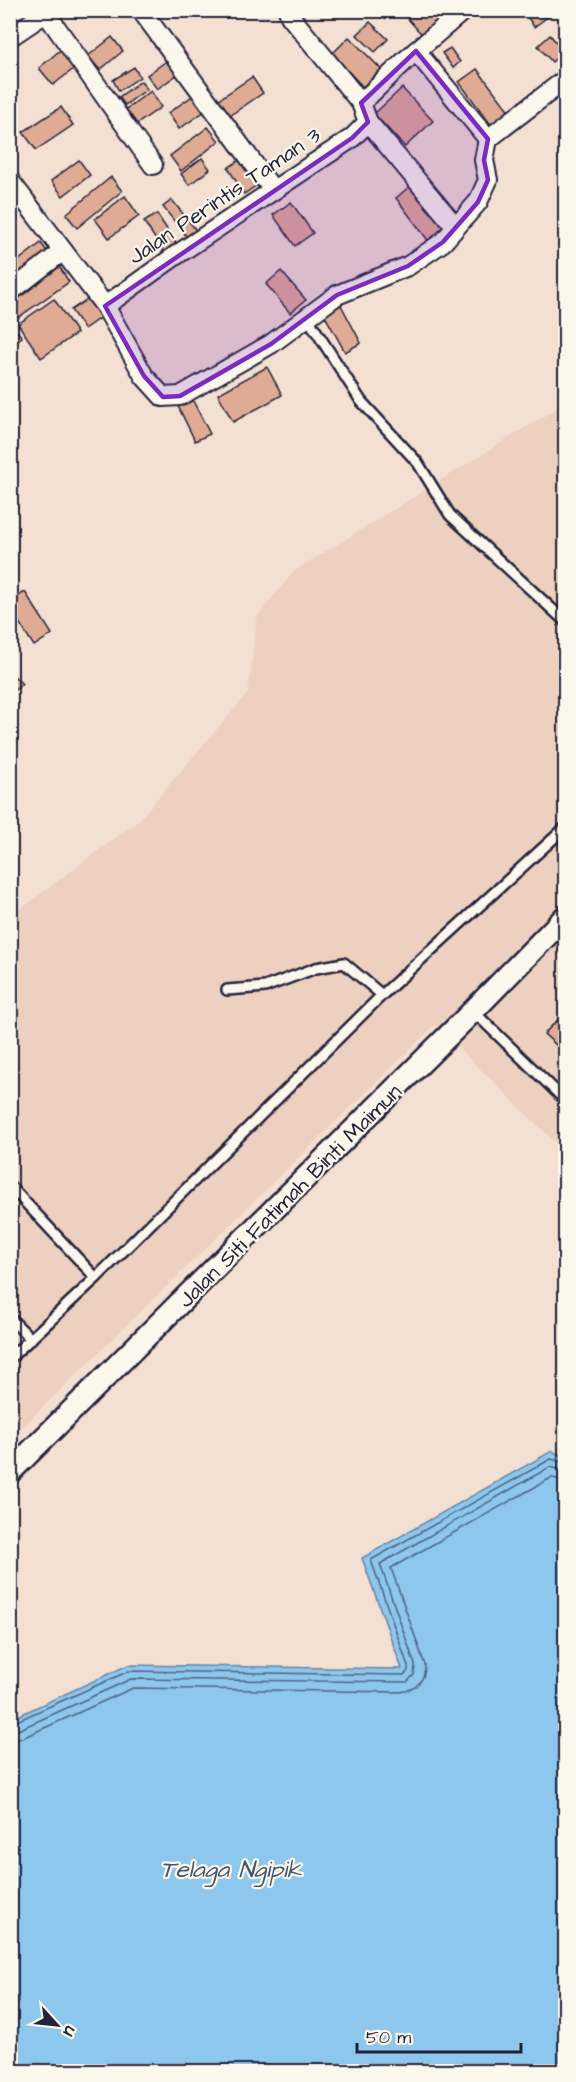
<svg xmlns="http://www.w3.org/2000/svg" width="576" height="2082" viewBox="0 0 576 2082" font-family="'Architects Daughter',sans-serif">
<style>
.built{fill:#edd0bf}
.water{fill:#8ec7ed;stroke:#6385a6;stroke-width:1.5}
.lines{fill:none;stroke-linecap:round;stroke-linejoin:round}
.shore{stroke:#4d6482;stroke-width:1.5}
.building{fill:#e0ab94;stroke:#22223b;stroke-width:1.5}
.service-casing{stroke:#22223b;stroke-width:14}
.minor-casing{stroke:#22223b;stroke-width:22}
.tertiary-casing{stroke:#22223b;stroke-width:26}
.service{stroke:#fbf7ec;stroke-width:9}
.minor{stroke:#fbf7ec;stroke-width:18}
.tertiary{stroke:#fbf7ec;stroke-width:21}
.marked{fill:#7b2cbf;fill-opacity:0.2;stroke:#7b2cbf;stroke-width:4.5;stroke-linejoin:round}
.labels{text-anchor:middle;stroke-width:4.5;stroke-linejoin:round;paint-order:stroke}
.street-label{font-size:22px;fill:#22223b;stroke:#fbf7ec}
.water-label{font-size:24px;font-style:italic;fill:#425470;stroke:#fbf7ec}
</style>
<rect width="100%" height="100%" fill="#f3e0d2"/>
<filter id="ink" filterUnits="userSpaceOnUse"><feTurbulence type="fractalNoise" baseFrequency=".0167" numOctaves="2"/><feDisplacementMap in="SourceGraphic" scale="12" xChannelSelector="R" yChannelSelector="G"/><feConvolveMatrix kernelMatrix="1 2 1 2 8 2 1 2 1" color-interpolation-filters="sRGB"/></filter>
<g filter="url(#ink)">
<path class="built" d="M 565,403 L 565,1152 L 435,1025 L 11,1438 L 11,916 L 138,821 L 248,693 L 257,617 L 293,572 Z"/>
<path class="water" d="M 552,1451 L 566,1458 L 565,2071 L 11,2071 L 11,1719 L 128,1665 L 402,1669 L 362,1558 Z"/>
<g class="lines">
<g class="shore">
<path d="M 10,1724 L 129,1671 L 404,1675 L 408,1671 L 408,1666 L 371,1560 L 551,1459 L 566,1463"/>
<path d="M 10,1731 L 18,1730 L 131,1679 L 407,1682 L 414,1675 L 415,1665 L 380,1564 L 550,1467 L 566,1471"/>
<path d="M 10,1740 L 22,1738 L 133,1688 L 400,1692 C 416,1690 425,1681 425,1665 L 391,1568 L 551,1478 L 566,1480"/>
</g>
</g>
<g class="building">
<path d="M 400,10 L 429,10 L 441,24 L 425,38 Z"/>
<path d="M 523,10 L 557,10 L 534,27 Z"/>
<path d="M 370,22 L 388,39 L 375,52 L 357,35 Z"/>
<path d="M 550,35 L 564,51 L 552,62 L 538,46 Z"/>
<path d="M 112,37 L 123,51 L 100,70 L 88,56 Z"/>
<path d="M 349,37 L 381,69 L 363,87 L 332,54 Z"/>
<path d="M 65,46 L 80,64 L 53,85 L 39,68 Z"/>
<path d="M 450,48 L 460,62 L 453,68 L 442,53 Z"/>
<path d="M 168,60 L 178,74 L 157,89 L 147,75 Z"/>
<path d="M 134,67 L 140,77 L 119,91 L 113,80 Z"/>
<path d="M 477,69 L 510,112 L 492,126 L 459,82 Z"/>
<path d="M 252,77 L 263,93 L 229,116 L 218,100 Z"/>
<path d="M 141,81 L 147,89 L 125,105 L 119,97 Z"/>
<path d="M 402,88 L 433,121 L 405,147 L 374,114 Z"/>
<path d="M 151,91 L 161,107 L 137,124 L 126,109 Z"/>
<path d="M 194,95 L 205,111 L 179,129 L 168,113 Z"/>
<path d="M 61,107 L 73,125 L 36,150 L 23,132 Z"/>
<path d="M 208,127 L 219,141 L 181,171 L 170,156 Z"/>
<path d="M 202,158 L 210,169 L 189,185 L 181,174 Z"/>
<path d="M 241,159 L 257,185 L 244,194 L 228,168 Z"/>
<path d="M 79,160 L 90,175 L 63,196 L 51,181 Z"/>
<path d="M 111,177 L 122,191 L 77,228 L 66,214 Z"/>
<path d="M 411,185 L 446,231 L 430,243 L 396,198 Z"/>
<path d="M 125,196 L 139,216 L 109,238 L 95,219 Z"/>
<path d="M 172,200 L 196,230 L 187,237 L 163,207 Z"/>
<path d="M 291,202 L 313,233 L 295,246 L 273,215 Z"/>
<path d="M 157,214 L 178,246 L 166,255 L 144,222 Z"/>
<path d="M 41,243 L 51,257 L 10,288 L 10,267 Z"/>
<path d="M 59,266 L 69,282 L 16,319 L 10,311 L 10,299 Z"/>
<path d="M 281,271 L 306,300 L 290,313 L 266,284 Z"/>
<path d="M 89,298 L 101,317 L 84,329 L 71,310 Z"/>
<path d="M 54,299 L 77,333 L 41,358 L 18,324 Z"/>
<path d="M 341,305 L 361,343 L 345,352 L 324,314 Z"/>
<path d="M 10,323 L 22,337 L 10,346 Z"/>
<path d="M 267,367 L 282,395 L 233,422 L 218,394 Z"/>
<path d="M 190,395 L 210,434 L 195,441 L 176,402 Z"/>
<path d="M 25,592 L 52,634 L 34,646 L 10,608 L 10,601 Z"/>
<path d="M 10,672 L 22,684 L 10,694 Z"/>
<path d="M 566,1011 L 566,1054 L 544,1034 Z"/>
</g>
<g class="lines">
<g class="service-casing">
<g id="service">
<path d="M 307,317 L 361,401 L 418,463 L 450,515 L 566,622"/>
<path d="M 227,990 L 265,987 L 316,968 L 344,963 L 382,995"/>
<path d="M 473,1011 L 566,1101"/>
<path d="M 10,1186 L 96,1278"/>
<path d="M 10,1318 L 31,1339"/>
<path d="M 10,1358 L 96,1278 L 382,995 L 566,827"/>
</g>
</g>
<g class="minor-casing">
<g id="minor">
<path d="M 141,10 L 273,190"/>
<path d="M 288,10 L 290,16 L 361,103"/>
<path d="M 46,13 L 153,165"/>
<path d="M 10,37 L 50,10"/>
<path d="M 416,51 L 488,139"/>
<path d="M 10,181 L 105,306 L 144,376 L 163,397 L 180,396 L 271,344 L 337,295 L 408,266 L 443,242 L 478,202 L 488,180 L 484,160 L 488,139 L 566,79"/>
<path d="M 455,226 L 368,122 L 361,103 L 408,58 L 464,10"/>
<path d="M 10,292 L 63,251"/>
<path d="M 105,306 L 175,256 L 352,138 L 368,122"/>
</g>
</g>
<g class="tertiary-casing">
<path id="tertiary" d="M 10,1472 L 473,1011 L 566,916"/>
</g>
<use href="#service" class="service"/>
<use href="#minor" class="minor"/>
<use href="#tertiary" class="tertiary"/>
</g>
</g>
<path class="marked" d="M 416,51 L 488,139 L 484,160 L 488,180 L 478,202 L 443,242 L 408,266 L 337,295 L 271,344 L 180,396 L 163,397 L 144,376 L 105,306 L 352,138 L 368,122 L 361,103 Z"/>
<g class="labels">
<g class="street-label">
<text transform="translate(224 195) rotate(-34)" y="8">Jalan Perintis Taman 3</text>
<text transform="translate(289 1195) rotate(-45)" y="8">Jalan Siti Fatimah Binti Maimun</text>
</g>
<g class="water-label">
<text x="231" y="1877">Telaga Ngipik</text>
</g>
</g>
<rect width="576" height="2082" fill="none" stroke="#fbf7ec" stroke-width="36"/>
<rect x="18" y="18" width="540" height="2046" fill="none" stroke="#22223b" stroke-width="2" filter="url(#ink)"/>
<g transform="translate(57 2025) rotate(117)" stroke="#fbf7ec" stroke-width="4.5" paint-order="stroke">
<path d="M0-4.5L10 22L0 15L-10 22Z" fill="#22223b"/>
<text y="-9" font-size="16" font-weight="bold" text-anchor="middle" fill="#22223b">U</text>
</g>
<path d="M357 2043v9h164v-9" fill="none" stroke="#22223b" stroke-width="3"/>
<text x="366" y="2043" font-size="18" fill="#22223b" stroke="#fbf7ec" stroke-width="4.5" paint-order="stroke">50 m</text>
</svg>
